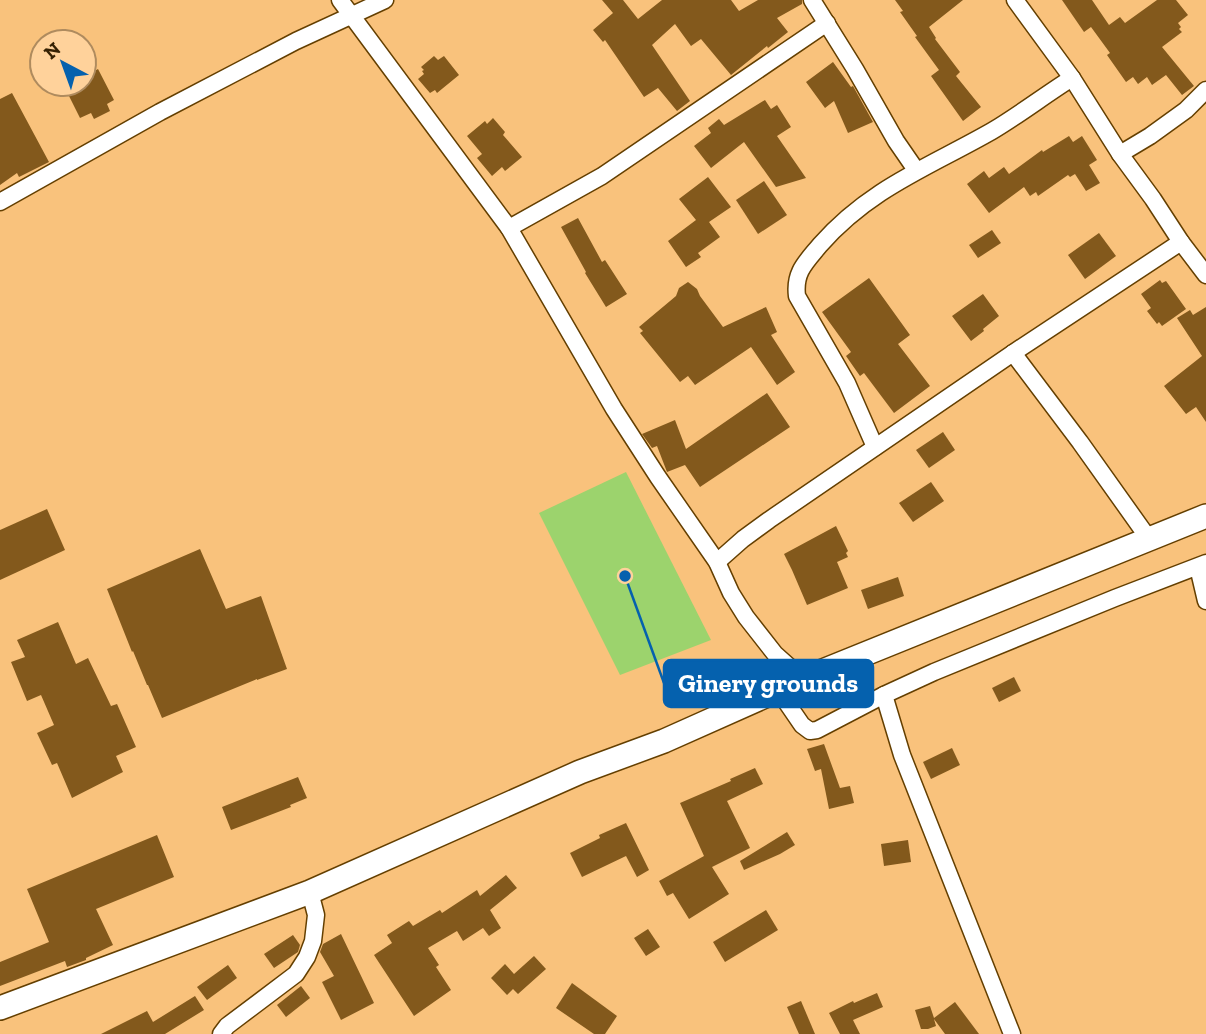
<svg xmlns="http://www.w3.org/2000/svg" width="1206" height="1034" viewBox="0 0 1206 1034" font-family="'Zilla Slab',serif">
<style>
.green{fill:#9cd36d}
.building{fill:#83591c}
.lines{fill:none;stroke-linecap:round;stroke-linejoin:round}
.street-casing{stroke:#643f00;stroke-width:19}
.secondary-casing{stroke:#643f00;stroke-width:26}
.street{stroke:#fff;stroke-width:16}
.secondary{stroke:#fff;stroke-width:23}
.leader{fill:none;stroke:#0561ae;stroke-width:2.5}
.callout-dot{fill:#0561ae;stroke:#ffd29b;stroke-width:2.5}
.callout{fill:#0561ae;stroke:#0561ae;stroke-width:2.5}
.callout-label{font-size:26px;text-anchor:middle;font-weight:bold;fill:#fff}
</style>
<rect width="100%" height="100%" fill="#f9c27c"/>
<path class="green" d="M 626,472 L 711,640 L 620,675 L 539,513 Z"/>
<g class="building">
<path d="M 602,0 L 623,0 L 638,19 L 662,0 L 731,0 L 739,11 L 758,0 L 802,0 L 802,4 L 777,18 L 788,32 L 768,48 L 767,46 L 731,75 L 701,39 L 691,46 L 675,24 L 652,45 L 690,101 L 677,111 L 658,88 L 644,97 L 605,40 L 603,42 L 593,30 L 613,13 Z"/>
<path d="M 895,0 L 963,0 L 929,27 L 936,38 L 935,39 L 960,72 L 956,76 L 981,107 L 963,121 L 931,76 L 939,70 L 915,37 L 917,36 L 900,12 L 903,11 Z"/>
<path d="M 1062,0 L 1092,0 L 1109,25 L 1120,17 L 1125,23 L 1157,0 L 1176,0 L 1188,15 L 1178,23 L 1181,27 L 1179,29 L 1182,32 L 1162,47 L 1194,86 L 1182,95 L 1166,75 L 1152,85 L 1147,77 L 1138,84 L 1133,77 L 1126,82 L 1107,55 L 1110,53 L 1091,27 L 1084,32 Z"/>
<path d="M 434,56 L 438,60 L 444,56 L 459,75 L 437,93 L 435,90 L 430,93 L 418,79 L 424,74 L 422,71 L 424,70 L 421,67 Z"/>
<path d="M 833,62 L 851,87 L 853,86 L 873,122 L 848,133 L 834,101 L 825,108 L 806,82 Z"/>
<path d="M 98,69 L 114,100 L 107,104 L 110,111 L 94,119 L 91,113 L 80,118 L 67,92 L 84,84 L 84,77 Z"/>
<path d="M 12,93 L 49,162 L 19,177 L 17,173 L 0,185 L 0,99 Z"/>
<path d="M 765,100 L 771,109 L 777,105 L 791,127 L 777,136 L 806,178 L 776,187 L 744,142 L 711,168 L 694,146 L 711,133 L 708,128 L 719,119 L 724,125 Z"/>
<path d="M 493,118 L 505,132 L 503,135 L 522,157 L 505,171 L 502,167 L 492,176 L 477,158 L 482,154 L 467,136 L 485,121 L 487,124 Z"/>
<path d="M 1069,136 L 1073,142 L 1082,136 L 1097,160 L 1089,165 L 1100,183 L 1086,191 L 1075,174 L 1070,177 L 1068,175 L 1038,196 L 1036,192 L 1030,196 L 1024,187 L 989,213 L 967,184 L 984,171 L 989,178 L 1004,167 L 1009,174 L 1042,150 L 1043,152 Z"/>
<path d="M 708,177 L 731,207 L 709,222 L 720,237 L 698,253 L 701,257 L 686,267 L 668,241 L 696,220 L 679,199 Z"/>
<path d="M 764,181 L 787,215 L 758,234 L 736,200 Z"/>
<path d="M 578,218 L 602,262 L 605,260 L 627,294 L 606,307 L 585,273 L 586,272 L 561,227 Z"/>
<path d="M 992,230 L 1001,243 L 978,258 L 969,245 Z"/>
<path d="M 1099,233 L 1116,256 L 1085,279 L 1068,255 Z"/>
<path d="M 869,278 L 910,335 L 898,344 L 930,386 L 894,413 L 864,373 L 860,376 L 846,356 L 851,352 L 822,312 Z"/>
<path d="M 1160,280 L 1162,283 L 1166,281 L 1186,309 L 1162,326 L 1159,322 L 1157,324 L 1147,311 L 1151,308 L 1141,294 Z"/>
<path d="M 688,282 L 697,289 L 700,296 L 723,327 L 766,307 L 777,332 L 771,335 L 795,372 L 777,385 L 751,347 L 695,385 L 688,376 L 680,382 L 640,333 L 643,331 L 639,327 L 676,296 L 679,288 Z"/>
<path d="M 983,294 L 999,316 L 983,329 L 984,331 L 971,341 L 952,316 Z"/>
<path d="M 1206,307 L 1206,422 L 1196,407 L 1186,414 L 1164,386 L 1202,356 L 1177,318 L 1190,310 L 1193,315 Z"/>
<path d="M 767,393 L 790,427 L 700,487 L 685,465 L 667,472 L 657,446 L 652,448 L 642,434 L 675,420 L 686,449 Z"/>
<path d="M 943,432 L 955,450 L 929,468 L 916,450 Z"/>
<path d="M 931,482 L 944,501 L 913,522 L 899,503 Z"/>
<path d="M 47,509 L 65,550 L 0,580 L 0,530 Z"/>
<path d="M 836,526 L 848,551 L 846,553 L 848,557 L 837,562 L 848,588 L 807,605 L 792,570 L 784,554 Z"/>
<path d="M 200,549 L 226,609 L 261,596 L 287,669 L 257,680 L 257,679 L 162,718 L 148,685 L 147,685 L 133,651 L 132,652 L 107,589 Z"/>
<path d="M 898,577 L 904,596 L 868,609 L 861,590 Z"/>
<path d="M 58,622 L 76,664 L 88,658 L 111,706 L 117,704 L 136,747 L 116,756 L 123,772 L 72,798 L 57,763 L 52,765 L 37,733 L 54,725 L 41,695 L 27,701 L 11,662 L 25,657 L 17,640 Z"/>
<path d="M 1014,677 L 1021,691 L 999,702 L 992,688 Z"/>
<path d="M 824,744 L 840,788 L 850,786 L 854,803 L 829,809 L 821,769 L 815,771 L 807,749 Z"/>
<path d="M 952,748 L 960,765 L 931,779 L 923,762 Z"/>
<path d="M 755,768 L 763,784 L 727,801 L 750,848 L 712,867 L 729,894 L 689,919 L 673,893 L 667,896 L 659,881 L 704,856 L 680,803 L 731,781 L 730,779 Z"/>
<path d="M 298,777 L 307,798 L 290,805 L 291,807 L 231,830 L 222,807 Z"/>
<path d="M 626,823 L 649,870 L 637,877 L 626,856 L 582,877 L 570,853 L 600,838 L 599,835 Z"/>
<path d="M 787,832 L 795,845 L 780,854 L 744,870 L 740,861 Z"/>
<path d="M 157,835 L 174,877 L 96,909 L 113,945 L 86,958 L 86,960 L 67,967 L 65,961 L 0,986 L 0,962 L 49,942 L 27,889 Z"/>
<path d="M 908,840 L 911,862 L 884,866 L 881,844 Z"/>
<path d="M 506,875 L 517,888 L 490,910 L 501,928 L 489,936 L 483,928 L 463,941 L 457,931 L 428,948 L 439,965 L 436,967 L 451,990 L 414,1016 L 374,955 L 392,943 L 387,935 L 409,921 L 413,926 L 440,910 L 442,913 L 477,890 L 480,896 Z"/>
<path d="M 766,910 L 778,930 L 725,962 L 713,942 Z"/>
<path d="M 648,929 L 660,947 L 646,956 L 634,938 Z"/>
<path d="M 341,934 L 374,1003 L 341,1020 L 322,982 L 334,976 L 320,952 L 323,944 Z"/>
<path d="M 293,935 L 300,945 L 298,952 L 274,968 L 264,954 Z"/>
<path d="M 534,956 L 546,969 L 518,994 L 513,989 L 507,995 L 491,978 L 505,964 L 514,974 Z"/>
<path d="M 228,965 L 237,978 L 207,1000 L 197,987 Z"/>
<path d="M 572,983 L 617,1016 L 605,1034 L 594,1034 L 556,1008 Z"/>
<path d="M 301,986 L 310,998 L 286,1017 L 277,1005 Z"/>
<path d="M 877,993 L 883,1007 L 853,1020 L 860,1034 L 840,1034 L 829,1013 L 853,1001 L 854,1003 Z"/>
<path d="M 195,996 L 204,1010 L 165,1034 L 101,1034 L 147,1011 L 153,1022 Z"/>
<path d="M 801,1001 L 815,1034 L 799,1034 L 787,1007 Z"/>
<path d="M 955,1002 L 979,1034 L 945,1034 L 934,1019 L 936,1026 L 928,1029 L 921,1029 L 915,1010 L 930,1006 L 934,1018 Z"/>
</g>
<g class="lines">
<g class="street-casing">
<g id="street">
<path d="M 340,0 L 509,228 L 614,409 L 658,477 L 717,562 L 731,593 L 746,617 L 775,654 L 803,679"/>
<path d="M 812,0 L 855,69 L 896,141 L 916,170"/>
<path d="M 1015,0 L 1072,78 L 1120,154 L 1153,199 L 1181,242 L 1206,275"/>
<path d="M 1120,154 L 1150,136 L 1186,110 L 1206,90"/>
<path d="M 0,202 L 160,112 L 296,41 L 385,0"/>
<path d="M 509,228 L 602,176 L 827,23"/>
<path d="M 1013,353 L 1080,442 L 1149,539"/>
<path d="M 875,447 L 847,383 L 797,296 C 794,272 806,262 820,245 C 870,188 929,167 992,131 C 1019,115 1045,95 1072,78"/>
<path d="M 717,562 L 743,539 L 769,520 L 1013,353 L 1181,242"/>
<path d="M 1198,567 L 1206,601"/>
<path d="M 778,690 L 802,725 L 810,731 L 817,730 L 884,695 L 934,672 L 1115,598 L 1206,563"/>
<path d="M 884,695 L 902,755 L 1012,1034"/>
<path d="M 221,1034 L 227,1026 L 296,974 L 307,957 L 313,941 L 316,915 L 310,892"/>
</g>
</g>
<g class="secondary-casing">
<path id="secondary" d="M 0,1008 L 310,892 L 580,772 L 664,741 L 803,679 L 1206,516"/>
</g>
<use href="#street" class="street"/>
<use href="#secondary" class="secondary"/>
</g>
<path class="leader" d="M625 576L664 683"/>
<circle class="callout-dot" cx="625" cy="576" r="7"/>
<rect class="callout" x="664" y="660" width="209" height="47" rx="7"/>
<g class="callout-label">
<text x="768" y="692">Ginery grounds</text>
</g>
<g transform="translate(63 63) rotate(319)"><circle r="33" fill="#ffd29b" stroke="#af8b5e" stroke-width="2"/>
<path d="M0-5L12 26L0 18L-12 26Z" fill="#0561ae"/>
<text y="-10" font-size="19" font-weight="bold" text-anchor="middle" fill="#362103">N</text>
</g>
</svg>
